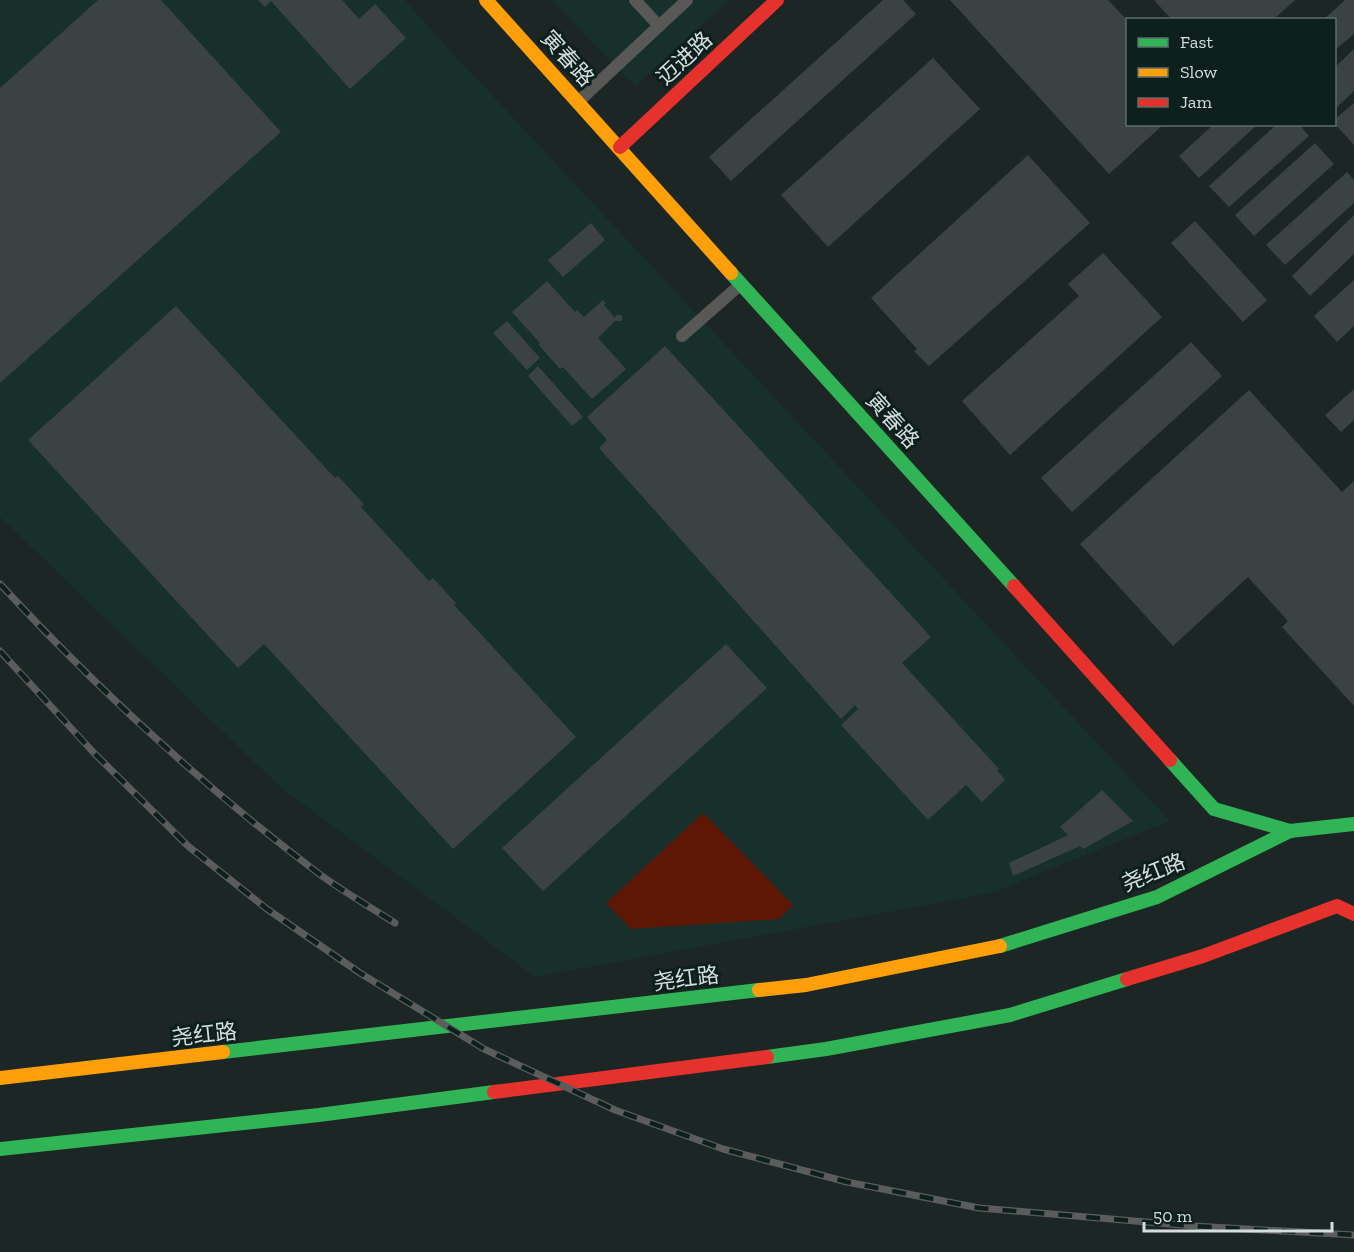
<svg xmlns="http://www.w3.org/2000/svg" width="1354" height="1252" viewBox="0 0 1354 1252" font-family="'Zilla Slab','Noto Sans SC',serif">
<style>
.built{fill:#17302c}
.green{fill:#5f1705}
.building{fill:#3a4341}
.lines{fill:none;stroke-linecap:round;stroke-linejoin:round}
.lane{stroke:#585857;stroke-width:12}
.fast{stroke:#30b455;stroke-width:14}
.slow{stroke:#ff9f0a;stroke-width:14}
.jam{stroke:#e5322d;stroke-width:14}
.rail-casing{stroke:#5b5d5d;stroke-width:7}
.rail{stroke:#0e201d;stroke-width:4.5;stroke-dasharray:14;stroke-linecap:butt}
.labels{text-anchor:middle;stroke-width:6;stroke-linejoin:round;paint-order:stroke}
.street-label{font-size:22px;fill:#d4dfdd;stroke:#0e201d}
</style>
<rect width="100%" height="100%" fill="#1c2624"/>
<g class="built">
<path d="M 0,0 L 405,0 L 435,34 L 1170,821 L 991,893 L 535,977 L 280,787 L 0,517 Z"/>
<path d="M 552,0 L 729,0 L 635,86 Z"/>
</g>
<path class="green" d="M 703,813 L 793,905 L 779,919 L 631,929 L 606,903 Z"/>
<g class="building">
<path d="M 98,0 L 161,0 L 281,132 L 0,383 L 0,88 Z"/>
<path d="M 258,0 L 342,0 L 359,19 L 375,4 L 406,38 L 350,89 L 271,1 L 265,7 Z"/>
<path d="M 883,0 L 903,0 L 916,14 L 731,181 L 709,157 Z"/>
<path d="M 950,0 L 1108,0 L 1128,21 L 1128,124 L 1164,124 L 1109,174 Z"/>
<path d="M 1154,0 L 1295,0 L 1273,20 L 1172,20 Z"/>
<path d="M 1345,0 L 1354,0 L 1354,34 L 1334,51 L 1334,20 L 1323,20 Z"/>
<path d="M 1354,49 L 1354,91 L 1334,110 L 1334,68 Z"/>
<path d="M 933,58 L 980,109 L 828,247 L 781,195 Z"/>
<path d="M 1354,103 L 1354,145 L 1334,123 L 1334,120 Z"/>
<path d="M 1214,124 L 1258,124 L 1199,178 L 1179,156 Z"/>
<path d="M 1277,124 L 1299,124 L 1309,136 L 1229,207 L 1209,186 Z"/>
<path d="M 1315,143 L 1334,164 L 1254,236 L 1235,215 Z"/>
<path d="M 1028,155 L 1090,223 L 929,366 L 914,351 L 917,349 L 871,298 Z"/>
<path d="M 1347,172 L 1354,180 L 1354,203 L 1285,265 L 1266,245 Z"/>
<path d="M 1354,215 L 1354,254 L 1310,296 L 1292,276 Z"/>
<path d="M 1195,221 L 1267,300 L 1243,322 L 1171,243 Z"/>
<path d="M 591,223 L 605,240 L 563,277 L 548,260 Z"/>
<path d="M 1103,253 L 1162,317 L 1010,455 L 962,401 L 1079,296 L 1068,284 Z"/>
<path d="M 1354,280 L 1354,326 L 1337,342 L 1314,316 Z"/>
<path d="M 547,281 L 575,312 L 577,310 L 584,317 L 603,300 L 606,303 L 604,305 L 615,318 L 616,315 L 622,315 L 622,321 L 615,321 L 598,338 L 626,369 L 592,399 L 563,367 L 560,369 L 538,344 L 540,343 L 512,312 Z"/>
<path d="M 176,306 L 335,478 L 338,476 L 364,504 L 361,507 L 429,581 L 433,578 L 456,603 L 454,605 L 576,737 L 453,849 L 264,644 L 238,668 L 28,440 Z"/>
<path d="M 507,321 L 540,358 L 527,370 L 493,333 Z"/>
<path d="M 1191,342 L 1222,376 L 1072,512 L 1041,478 Z"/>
<path d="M 665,346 L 931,637 L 902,663 L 999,769 L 997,770 L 1005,780 L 982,802 L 966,785 L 928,820 L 841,725 L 858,709 L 855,705 L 841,719 L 599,448 L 607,440 L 587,417 Z"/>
<path d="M 538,366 L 583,417 L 572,426 L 528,376 Z"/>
<path d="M 1354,389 L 1354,420 L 1341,432 L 1325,415 Z"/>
<path d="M 1249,390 L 1342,492 L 1354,481 L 1354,706 L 1282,627 L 1288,621 L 1248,577 L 1173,646 L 1080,544 Z"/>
<path d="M 726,644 L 767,688 L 543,891 L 502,848 Z"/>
<path d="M 1102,790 L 1133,821 L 1083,849 L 1080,846 L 1013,876 L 1009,863 L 1068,835 L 1060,827 Z"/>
</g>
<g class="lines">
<g class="lane">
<path d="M 635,0 L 659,26 L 687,0"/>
<path d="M 579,101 L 659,26"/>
<path d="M 682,336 L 741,284"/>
</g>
<g class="fast">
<path d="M 731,273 L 1014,586"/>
<path d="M 1170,760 L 1214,809 L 1290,831"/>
<path d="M 1000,946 L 1157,897 L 1290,831 L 1354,824"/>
<path d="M 223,1052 L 759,990"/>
<path d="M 767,1057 L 826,1049 L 1010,1015 L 1127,979"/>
<path d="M 0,1149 L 319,1115 L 494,1092"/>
</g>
<g class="slow">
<path d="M 486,0 L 731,273"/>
<path d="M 759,990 L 806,985 L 1000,946"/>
<path d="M 0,1078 L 223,1052"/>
</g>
<g class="jam">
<path d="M 620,147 L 777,0"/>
<path d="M 1014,586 L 1170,760"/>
<path d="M 1127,979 L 1203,956 L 1337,906 L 1354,914"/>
<path d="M 494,1092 L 767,1057"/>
</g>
<g class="rail-casing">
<g id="rail">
<path d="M 0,584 C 98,690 203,786 318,873 C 342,891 369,906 395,923"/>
<path d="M 0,651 L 94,753 L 188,846 L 267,909 L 360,973 L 484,1049 L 615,1110 L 723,1149 L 847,1182 L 979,1208 L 1194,1226 L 1354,1235"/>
</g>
</g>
<use href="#rail" class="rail"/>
</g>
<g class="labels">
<g class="street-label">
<text transform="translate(568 58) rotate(48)" y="8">寅春路</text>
<text transform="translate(684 58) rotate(-43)" y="8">迈进路</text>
<text transform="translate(893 420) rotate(48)" y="8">寅春路</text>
<text transform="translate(1153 872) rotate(-22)" y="8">尧红路</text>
<text transform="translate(686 978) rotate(-7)" y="8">尧红路</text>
<text transform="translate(204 1034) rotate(-6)" y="8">尧红路</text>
</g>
</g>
<rect x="1126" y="18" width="210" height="108" fill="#0e201d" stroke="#5d6c6a" stroke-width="1.5"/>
<rect x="1138" y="38" width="30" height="9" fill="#30b455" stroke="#5d6c6a" stroke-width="1.5"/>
<text x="1180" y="48" font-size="18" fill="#d4dfdd">Fast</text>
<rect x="1138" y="68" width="30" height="9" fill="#ff9f0a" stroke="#5d6c6a" stroke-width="1.5"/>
<text x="1180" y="78" font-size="18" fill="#d4dfdd">Slow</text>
<rect x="1138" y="98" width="30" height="9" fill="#e5322d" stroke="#5d6c6a" stroke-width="1.5"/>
<text x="1180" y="108" font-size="18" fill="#d4dfdd">Jam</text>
<path d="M1144 1222v9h188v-9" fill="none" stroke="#d4dfdd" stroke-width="3"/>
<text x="1153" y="1222" font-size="18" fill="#d4dfdd" stroke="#0e201d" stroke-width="4.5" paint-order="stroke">50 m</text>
</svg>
